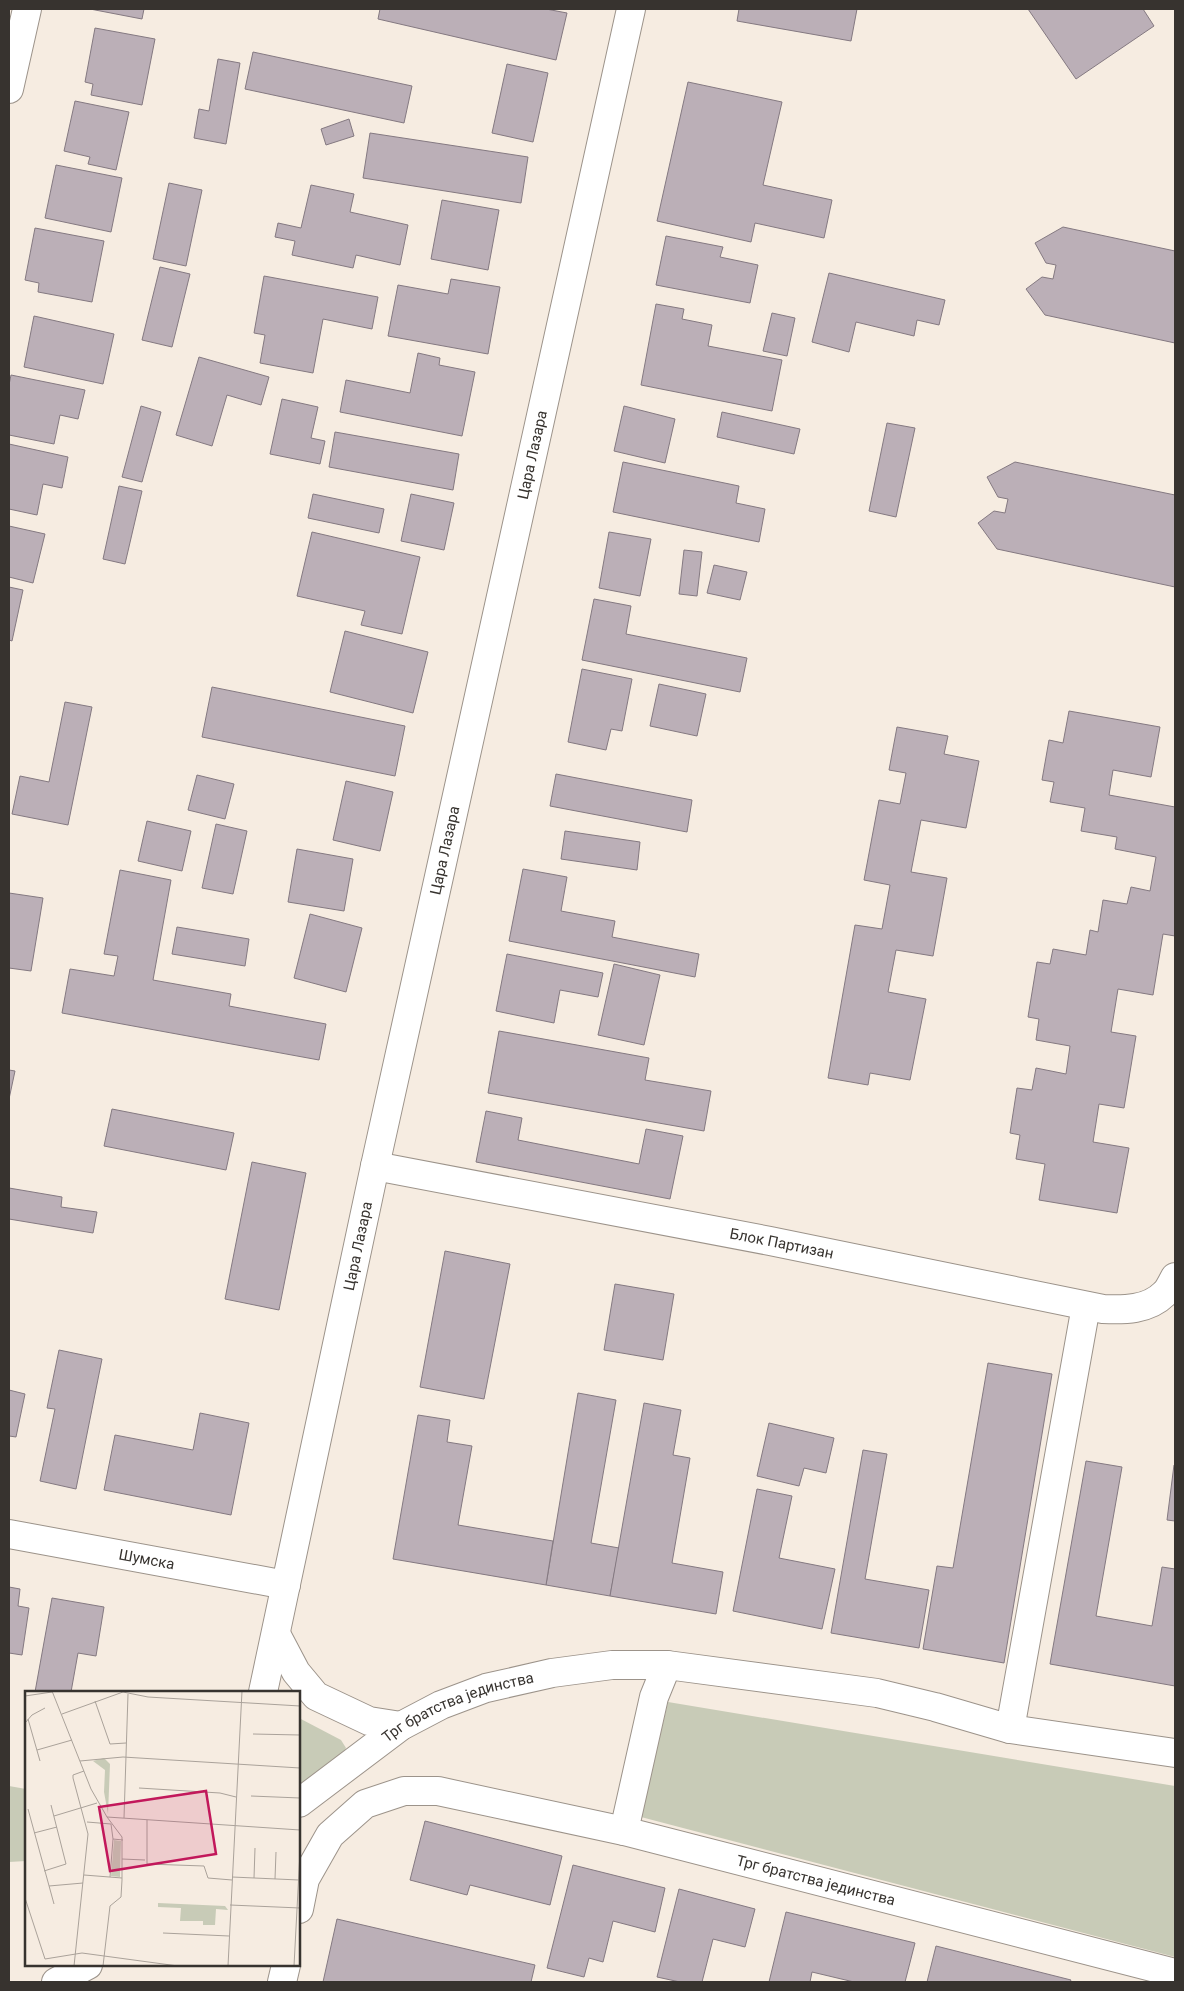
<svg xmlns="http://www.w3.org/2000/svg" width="1184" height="1991" viewBox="0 0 1184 1991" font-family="Roboto,sans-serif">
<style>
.green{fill:#c8cbb7}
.building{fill:#bbafb7;stroke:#847981}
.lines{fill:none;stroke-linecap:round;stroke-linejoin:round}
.street-casing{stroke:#9c938a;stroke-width:30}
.secondary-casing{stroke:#9c938a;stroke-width:30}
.street{stroke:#fff;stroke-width:28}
.secondary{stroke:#fff;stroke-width:28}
.labels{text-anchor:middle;stroke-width:5;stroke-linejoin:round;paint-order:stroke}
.street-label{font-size:15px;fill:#37332f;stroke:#fefaf6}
.inset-road{fill:none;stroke:#aaa29a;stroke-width:1}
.view{fill:#c2185b;fill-opacity:0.15;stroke:#c2185b;stroke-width:2.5}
.inset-edge{fill:none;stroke:#37332f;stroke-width:2.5}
</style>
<rect width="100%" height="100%" fill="#f6ece1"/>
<g class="green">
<path d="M 668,1702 L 1175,1786 L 1175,1957 L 641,1817 Z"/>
<path d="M 299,1718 L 341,1740 L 346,1748 L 338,1763 L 299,1788 Z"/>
<path d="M 9,1786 L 26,1789 L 26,1861 L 9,1862 Z"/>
</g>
<g class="building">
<path d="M 90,9 L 144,9 L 142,19 Z"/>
<path d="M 380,9 L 546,9 L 567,13 L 556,60 L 378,19 Z"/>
<path d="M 739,9 L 857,9 L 851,41 L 737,21 Z"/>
<path d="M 1028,9 L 1143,9 L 1154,26 L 1076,79 Z"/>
<path d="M 95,28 L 155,39 L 142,105 L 91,95 L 93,84 L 85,82 Z"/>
<path d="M 253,52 L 412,86 L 404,123 L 245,89 Z"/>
<path d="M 218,59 L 240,63 L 226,144 L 194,138 L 199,109 L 209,111 Z"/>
<path d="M 507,64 L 548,73 L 533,142 L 492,133 Z"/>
<path d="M 688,82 L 782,102 L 763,185 L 832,200 L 824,238 L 755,223 L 751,242 L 657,221 Z"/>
<path d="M 75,101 L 129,112 L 116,170 L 88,164 L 90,157 L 64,151 Z"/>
<path d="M 349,119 L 354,136 L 326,145 L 321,129 Z"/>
<path d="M 370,133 L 528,157 L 521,203 L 363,178 Z"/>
<path d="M 56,165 L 122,178 L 111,232 L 45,218 Z"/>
<path d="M 169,183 L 202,190 L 186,266 L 153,259 Z"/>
<path d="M 311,185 L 354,194 L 350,212 L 408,225 L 400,265 L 356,255 L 353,268 L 292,255 L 295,241 L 275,237 L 278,223 L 301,228 Z"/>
<path d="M 442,200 L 499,210 L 488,270 L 431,259 Z"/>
<path d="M 1063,227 L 1175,251 L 1175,343 L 1045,315 L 1026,289 L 1042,277 L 1053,279 L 1056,265 L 1046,263 L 1035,243 Z"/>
<path d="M 35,228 L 104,241 L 92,302 L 38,292 L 39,283 L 25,280 Z"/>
<path d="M 666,236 L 723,247 L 720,257 L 758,265 L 750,303 L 656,285 Z"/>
<path d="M 160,267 L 190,274 L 172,347 L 142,340 Z"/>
<path d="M 829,273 L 945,300 L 939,325 L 917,320 L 914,336 L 856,322 L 849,352 L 812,342 Z"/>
<path d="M 264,276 L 378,297 L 372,329 L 323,319 L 313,373 L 260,363 L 265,335 L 254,333 Z"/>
<path d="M 451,279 L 500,287 L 488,354 L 388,336 L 398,285 L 448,294 Z"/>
<path d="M 656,304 L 684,309 L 682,319 L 712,325 L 708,346 L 782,360 L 772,411 L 641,385 Z"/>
<path d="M 772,313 L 795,318 L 787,356 L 763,351 Z"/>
<path d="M 34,316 L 114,334 L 103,384 L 24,367 Z"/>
<path d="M 418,353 L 440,358 L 439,365 L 475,372 L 462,436 L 340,412 L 346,380 L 410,393 Z"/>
<path d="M 199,357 L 269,377 L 261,405 L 227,395 L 212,446 L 176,435 Z"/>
<path d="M 11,375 L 85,390 L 78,419 L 60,415 L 54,444 L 9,435 L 9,385 Z"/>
<path d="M 282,399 L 318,407 L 311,438 L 325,441 L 320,464 L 270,454 Z"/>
<path d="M 141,406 L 161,412 L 142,482 L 122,477 Z"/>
<path d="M 624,406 L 675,419 L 665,463 L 614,451 Z"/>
<path d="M 722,412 L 800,429 L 794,454 L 717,437 Z"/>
<path d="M 887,423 L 915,428 L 896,517 L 869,511 Z"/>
<path d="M 335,432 L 459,454 L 453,490 L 329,467 Z"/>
<path d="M 9,444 L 68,457 L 62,488 L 43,484 L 37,515 L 9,509 Z"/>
<path d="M 623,462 L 739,486 L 736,503 L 765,509 L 759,542 L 613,512 Z"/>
<path d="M 1015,462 L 1175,495 L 1175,587 L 997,549 L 978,523 L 994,511 L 1005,513 L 1008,499 L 998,497 L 987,477 Z"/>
<path d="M 119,486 L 142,491 L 125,564 L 103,559 Z"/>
<path d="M 313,494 L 384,509 L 379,533 L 308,518 Z"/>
<path d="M 411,494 L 454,503 L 444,550 L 401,541 Z"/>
<path d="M 9,526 L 45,534 L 33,583 L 9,577 Z"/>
<path d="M 312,532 L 420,557 L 402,634 L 361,625 L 365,611 L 297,596 Z"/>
<path d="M 609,532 L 651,539 L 640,596 L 599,588 Z"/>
<path d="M 684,550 L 702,552 L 697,596 L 679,594 Z"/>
<path d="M 714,565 L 747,572 L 740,600 L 707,593 Z"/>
<path d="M 9,587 L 23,590 L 12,641 L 9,640 Z"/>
<path d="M 594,599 L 631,606 L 626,634 L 747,658 L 740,692 L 582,660 Z"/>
<path d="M 345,631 L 428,652 L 413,713 L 330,692 Z"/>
<path d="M 582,669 L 632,679 L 622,731 L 611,729 L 606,750 L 568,742 Z"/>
<path d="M 659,684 L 706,694 L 697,736 L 650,726 Z"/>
<path d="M 212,687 L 405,726 L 395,776 L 202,737 Z"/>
<path d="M 65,702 L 92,707 L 68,825 L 12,814 L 20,776 L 49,782 Z"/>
<path d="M 1069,711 L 1160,727 L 1151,777 L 1113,770 L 1109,795 L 1175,807 L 1175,936 L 1163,934 L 1153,995 L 1118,989 L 1111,1032 L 1136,1036 L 1124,1108 L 1099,1104 L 1093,1142 L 1129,1148 L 1117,1213 L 1039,1200 L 1045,1164 L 1016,1159 L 1020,1135 L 1010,1133 L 1017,1088 L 1032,1090 L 1036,1068 L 1066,1074 L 1070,1046 L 1036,1040 L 1039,1019 L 1028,1017 L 1037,962 L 1050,964 L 1053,949 L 1086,955 L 1090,930 L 1098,932 L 1103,900 L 1127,904 L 1131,887 L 1150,891 L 1156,857 L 1115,849 L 1117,837 L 1081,831 L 1085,808 L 1050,802 L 1054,782 L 1042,780 L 1049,740 L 1063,743 Z"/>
<path d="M 897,727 L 948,736 L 944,754 L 979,761 L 966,828 L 921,820 L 911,872 L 947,878 L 933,956 L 896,950 L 888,992 L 926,999 L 910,1080 L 870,1073 L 868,1085 L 828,1078 L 855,925 L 882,929 L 890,885 L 864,880 L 879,800 L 900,804 L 906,773 L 889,770 Z"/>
<path d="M 556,774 L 692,800 L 687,832 L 550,806 Z"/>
<path d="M 197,775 L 234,784 L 225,819 L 188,810 Z"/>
<path d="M 346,781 L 393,792 L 380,851 L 333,840 Z"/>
<path d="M 147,821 L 191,831 L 182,871 L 138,861 Z"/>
<path d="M 216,824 L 247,831 L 233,894 L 202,888 Z"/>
<path d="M 565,831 L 640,842 L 637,870 L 561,859 Z"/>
<path d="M 297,849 L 353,859 L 344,911 L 288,902 Z"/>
<path d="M 523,869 L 567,877 L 561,911 L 615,921 L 612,937 L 699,954 L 695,977 L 509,941 Z"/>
<path d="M 120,870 L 171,880 L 153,980 L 231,994 L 229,1006 L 326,1024 L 319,1060 L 62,1013 L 70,969 L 114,976 L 118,956 L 104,954 Z"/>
<path d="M 9,893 L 43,898 L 31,971 L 9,968 Z"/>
<path d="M 310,914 L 362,928 L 346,992 L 294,978 Z"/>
<path d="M 177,927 L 249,939 L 245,966 L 172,954 Z"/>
<path d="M 507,954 L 603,973 L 598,997 L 560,990 L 554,1023 L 496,1011 Z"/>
<path d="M 614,964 L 660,975 L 644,1045 L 598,1035 Z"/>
<path d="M 499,1031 L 649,1058 L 645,1080 L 711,1091 L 704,1131 L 488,1093 Z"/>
<path d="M 9,1070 L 15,1071 L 9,1099 Z"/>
<path d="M 112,1109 L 234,1133 L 226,1170 L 104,1146 Z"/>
<path d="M 486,1111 L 522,1118 L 518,1140 L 639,1164 L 646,1129 L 683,1136 L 670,1199 L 476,1162 Z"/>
<path d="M 252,1162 L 306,1173 L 279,1310 L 225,1299 Z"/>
<path d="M 9,1188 L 62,1197 L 61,1207 L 97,1212 L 93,1233 L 9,1219 Z"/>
<path d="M 445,1251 L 510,1264 L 484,1399 L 420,1387 Z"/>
<path d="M 615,1284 L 674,1294 L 663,1360 L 604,1350 Z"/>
<path d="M 59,1350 L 102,1359 L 76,1489 L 40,1481 L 55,1409 L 47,1408 Z"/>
<path d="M 988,1363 L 1052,1374 L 1004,1663 L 923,1649 L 937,1566 L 953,1568 Z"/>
<path d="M 9,1390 L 25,1394 L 16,1437 L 9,1436 Z"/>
<path d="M 578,1393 L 616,1400 L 591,1543 L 619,1548 L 610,1596 L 546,1585 Z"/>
<path d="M 644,1403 L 681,1410 L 673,1455 L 690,1458 L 672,1563 L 723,1572 L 716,1614 L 610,1596 Z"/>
<path d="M 200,1413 L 249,1423 L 231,1515 L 104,1490 L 115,1435 L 193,1450 Z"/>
<path d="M 418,1415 L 450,1420 L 447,1442 L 472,1446 L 458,1525 L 553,1541 L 546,1585 L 393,1559 Z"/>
<path d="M 769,1423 L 834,1438 L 826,1473 L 804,1468 L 799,1486 L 757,1476 Z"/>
<path d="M 863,1450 L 887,1454 L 865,1579 L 929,1590 L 919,1648 L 831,1633 Z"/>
<path d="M 1086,1461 L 1122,1467 L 1096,1616 L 1152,1626 L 1162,1567 L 1175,1569 L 1175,1686 L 1050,1664 Z"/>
<path d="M 1174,1465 L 1175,1465 L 1175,1521 L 1167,1520 Z"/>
<path d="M 757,1489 L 792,1496 L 779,1558 L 835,1569 L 822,1629 L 733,1611 Z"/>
<path d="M 9,1587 L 20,1589 L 18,1606 L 29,1608 L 22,1655 L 9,1653 Z"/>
<path d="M 52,1598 L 104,1607 L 96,1656 L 78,1653 L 71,1692 L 35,1692 Z"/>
<path d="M 425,1821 L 562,1856 L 550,1905 L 470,1885 L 467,1895 L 410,1880 Z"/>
<path d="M 573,1865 L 665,1888 L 655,1932 L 613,1921 L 603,1962 L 589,1958 L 584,1977 L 547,1968 Z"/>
<path d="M 679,1889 L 755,1909 L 745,1947 L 713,1939 L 702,1982 L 680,1982 L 657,1977 Z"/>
<path d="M 786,1912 L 915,1943 L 905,1982 L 854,1982 L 812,1972 L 810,1982 L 769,1982 Z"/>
<path d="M 337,1919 L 535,1965 L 531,1982 L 323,1982 Z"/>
<path d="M 936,1946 L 1071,1980 L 1070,1982 L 927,1982 Z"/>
</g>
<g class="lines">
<g class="street-casing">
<g id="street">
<path d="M 9,89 L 27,9"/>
<path id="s1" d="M 375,1166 L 770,1241 L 1103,1309 C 1124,1310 1148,1310 1164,1294 C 1169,1290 1172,1282 1175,1277"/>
<path id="s2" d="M 9,1534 L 286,1585"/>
<path id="s3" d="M 667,1665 L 654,1697 L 624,1831 L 1175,1973"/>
<path d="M 1010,1729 L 1086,1306"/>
<path d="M 299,1909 L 305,1879 L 330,1835 L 365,1804 L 404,1791 L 438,1791 L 624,1831"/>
<path d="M 282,1982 L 286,1965"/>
</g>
</g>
<g class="secondary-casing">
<g id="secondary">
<path d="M 276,1634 L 296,1672 L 316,1696 L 369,1721 L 401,1726"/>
<path id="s4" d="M 263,1692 L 375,1166 L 631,9"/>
<path id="s5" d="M 299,1803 L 401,1726 L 441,1705 L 486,1688 L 552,1673 L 612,1665 L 667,1665 L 877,1693 L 935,1707 L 1010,1729 L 1175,1753"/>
<path d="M 56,1982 L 88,1965"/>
</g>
</g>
<use href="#street" class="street"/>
<use href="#secondary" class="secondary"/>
</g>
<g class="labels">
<g class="street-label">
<text dy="5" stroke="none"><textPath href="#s4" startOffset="1266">Цара Лазара</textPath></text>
<text dy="5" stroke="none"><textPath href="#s4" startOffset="861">Цара Лазара</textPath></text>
<text dy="5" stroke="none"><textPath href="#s1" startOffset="414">Блок Партизан</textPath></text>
<text dy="5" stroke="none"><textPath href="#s4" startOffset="456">Цара Лазара</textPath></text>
<text dy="5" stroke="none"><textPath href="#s2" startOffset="140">Шумска</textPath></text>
<text dy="5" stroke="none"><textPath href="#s5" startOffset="188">Трг братства јединства</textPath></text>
<text dy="5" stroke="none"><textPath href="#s3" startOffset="370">Трг братства јединства</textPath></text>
</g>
</g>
<g transform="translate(25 1691)">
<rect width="275" height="275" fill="#f6ece1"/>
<path d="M 79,67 L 85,73 L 83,123 L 79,101 L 80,79 L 68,70 ZM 89,149 L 96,150 L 95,186 L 86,185 ZM 133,212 L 200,215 L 203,219 L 191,218 L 190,234 L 178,234 L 178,230 L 155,230 L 156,217 L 133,216 Z" fill="#c8cbb7"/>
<path class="inset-road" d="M 27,0 L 66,98 L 82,126 L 275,139M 0,5 L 27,1M 70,10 L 85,53 L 101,52M 37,23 L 98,1 L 123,6 L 275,15M 3,28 L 15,70M 0,32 L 7,24 L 20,17M 228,43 L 275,44M 12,59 L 47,49M 55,70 L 98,66 L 275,77M 114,97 L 195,102 L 211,106M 226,105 L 275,107M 3,118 L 29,213M 29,125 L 72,112M 99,127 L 103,3M 122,129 L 122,173 L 179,175 L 183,187 L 207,189M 62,131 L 86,133 L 88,148M 9,142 L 32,136M 97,168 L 120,169M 19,180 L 41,173 L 26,114M 59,184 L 97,187M 85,186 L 88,148 L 98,149M 207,186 L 274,189M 229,187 L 230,157M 250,188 L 251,161M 24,195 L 58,192M 0,207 L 20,268 L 57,262 L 153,275M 205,214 L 275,217M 138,242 L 204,245M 49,275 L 63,143 L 48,87 L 48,84 L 59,80M 78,275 L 85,215 L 96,206 L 97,189 L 97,146 L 82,126M 203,275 L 217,0M 269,275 L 275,161"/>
<path class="view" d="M 181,100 L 191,163 L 85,180 L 74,116 Z"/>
<rect width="275" height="275" class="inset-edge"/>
</g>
<rect width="1184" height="1991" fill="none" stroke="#37332f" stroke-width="20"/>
</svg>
